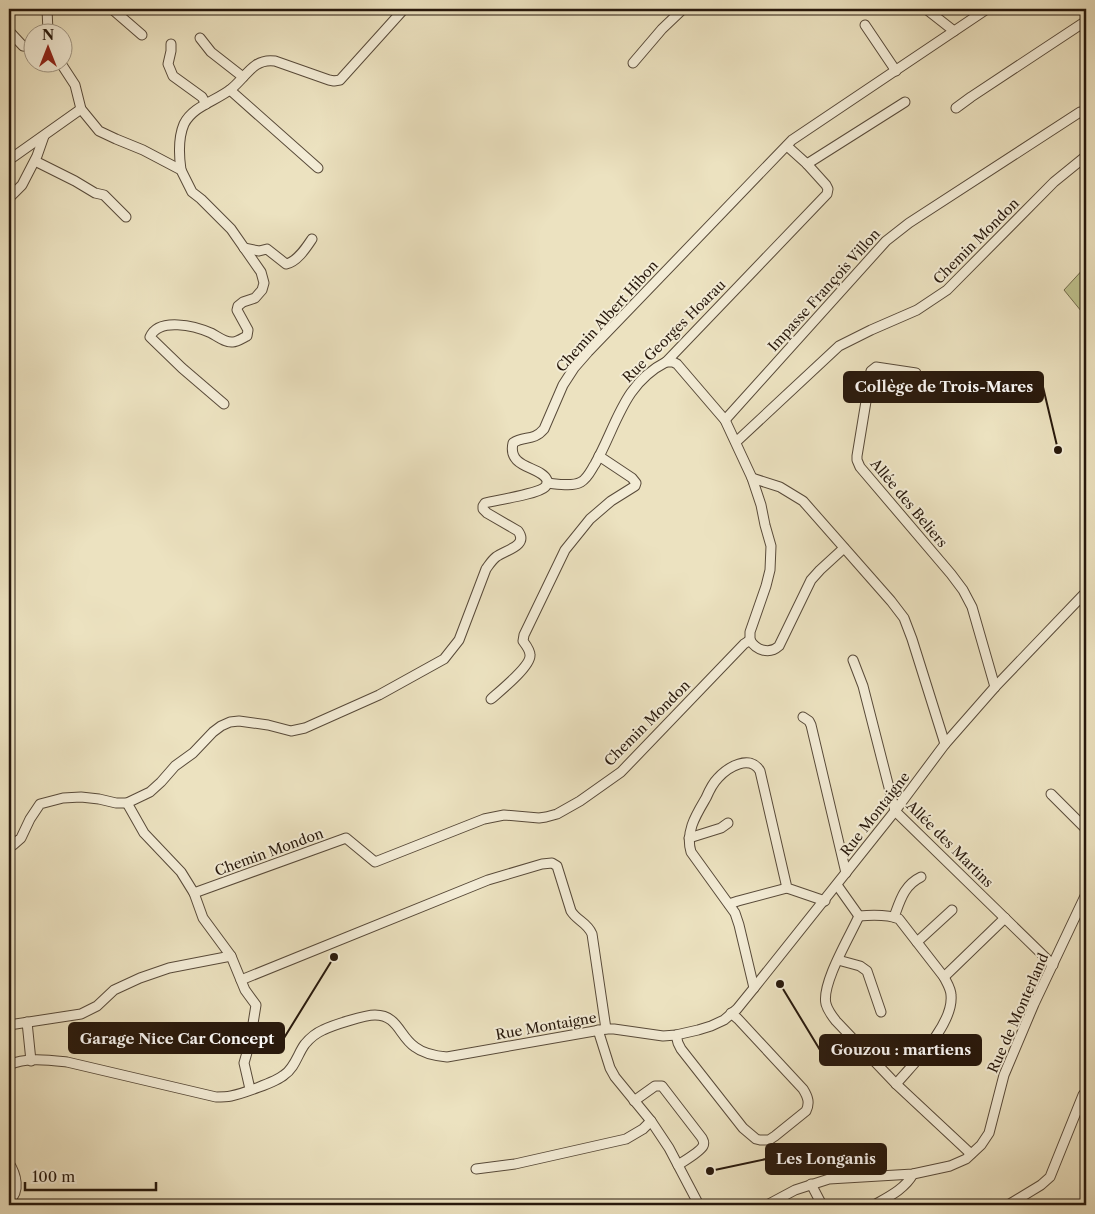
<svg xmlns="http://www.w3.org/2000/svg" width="1095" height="1214" viewBox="0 0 1095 1214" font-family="'Libre Caslon Text',serif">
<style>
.green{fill:#bec18d;stroke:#726c4c}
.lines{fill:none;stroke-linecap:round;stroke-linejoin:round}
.minor-casing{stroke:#584a39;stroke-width:11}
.minor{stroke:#f3ecd6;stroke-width:9}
.labels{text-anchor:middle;stroke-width:4;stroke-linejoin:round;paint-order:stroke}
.street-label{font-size:14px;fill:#27180c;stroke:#f3ecd6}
.leader{fill:none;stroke:#27180c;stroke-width:2}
.callout-dot{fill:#27180c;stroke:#f3ecd6;stroke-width:2}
.callout{fill:#27180c;stroke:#27180c;stroke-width:2}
.callout-label{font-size:15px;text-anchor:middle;font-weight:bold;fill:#fff}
</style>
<rect width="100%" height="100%" fill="#ece2c0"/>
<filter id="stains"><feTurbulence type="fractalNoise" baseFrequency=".004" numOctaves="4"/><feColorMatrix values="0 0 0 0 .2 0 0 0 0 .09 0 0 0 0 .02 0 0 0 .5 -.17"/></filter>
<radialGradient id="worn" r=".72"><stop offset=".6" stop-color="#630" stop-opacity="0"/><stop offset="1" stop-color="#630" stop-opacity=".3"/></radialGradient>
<path class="green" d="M 1086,266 L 1086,317 L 1064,290 Z"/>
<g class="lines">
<g class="minor-casing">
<g id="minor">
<path d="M 47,9 L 48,32"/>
<path d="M 112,9 L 142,35"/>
<path d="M 926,9 L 954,31"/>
<path d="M 865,25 L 896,71"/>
<path d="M 9,31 L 23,46 L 32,47"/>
<path d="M 200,38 L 211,52 L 243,77"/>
<path d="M 171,44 L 171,51 L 168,64 L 173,76 L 202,97 L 206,104"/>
<path d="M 60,62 L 75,85 L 81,109 L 99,131 L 116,139 L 143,150 L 181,170 L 192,192 L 201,199 L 231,229 L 261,272 L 264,283 L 262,290 L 255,298 L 243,302 L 238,306 L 237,310 L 248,330 L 247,336 C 243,338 237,342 233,342 C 225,343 217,336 211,333 C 195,326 159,317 150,337 L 182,368 L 224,404"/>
<path d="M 633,63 L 662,29 L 683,9"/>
<path d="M 230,90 L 318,168"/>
<path d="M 956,108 L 971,97 L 1086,21"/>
<path d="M 9,160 L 81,109"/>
<path d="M 35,161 L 75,181 L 95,193 L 104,195 L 126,217"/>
<path d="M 807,164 L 905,102"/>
<path d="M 181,170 C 179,156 178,138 184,124 C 193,106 216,101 231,89 C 240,82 247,71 256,65 C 262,61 268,60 275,61 L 329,80 L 334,81 L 340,80 L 404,9"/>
<path d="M 9,198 L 22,185 L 37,156 L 44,136"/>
<path d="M 244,248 L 259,251 L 267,249 L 286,264 C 297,262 306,248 312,239"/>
<path d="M 666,362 L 673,362 L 677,364 L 725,420 L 752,478 L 761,505 L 765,525 L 771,546 L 770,570 L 766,586 L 750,632 L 750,640"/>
<path d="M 916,373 L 876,367 L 871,371 L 857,456 L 857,460 L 860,467 L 951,574 L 963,590 L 972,607 L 995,687"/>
<path d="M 725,420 L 886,241 L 909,223 L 1080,112"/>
<path d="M 736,442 L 839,346 L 871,330 L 917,310 L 947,290 L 1054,182 L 1086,156"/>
<path d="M 752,478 L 780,487 L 803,501 L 891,601 L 904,618 L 912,639 L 945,744"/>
<path d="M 547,483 C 558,484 572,487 581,482 C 588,478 591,470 595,464 C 617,425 623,384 666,362 L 827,194 L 828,189 L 826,185 L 807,164 L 787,146"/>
<path d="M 750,640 C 756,650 769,655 779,646 L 811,580 L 820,570 L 844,548"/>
<path d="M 853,660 L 863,686 L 895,811 L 1053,965"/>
<path d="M 491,699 C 500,691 531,666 530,655 C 530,650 526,645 523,641 L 524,635 L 565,550 L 590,519 L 611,501 L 635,486 L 636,483 L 632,478 L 599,456"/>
<path d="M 803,717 L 809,721 L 811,725 L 846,873"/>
<path d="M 1051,794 L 1086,829"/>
<path d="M 127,803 L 144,833 L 181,872 L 194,893"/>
<path d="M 689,838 L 721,828 L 728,823"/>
<path d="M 9,845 L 13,845 L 21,838 L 30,819 L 40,804 L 63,798 L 81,797 L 99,799 L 116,803 L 127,803 L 150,792 L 161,782 L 175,766 L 193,753 L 213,732 L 221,726 L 230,722 L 239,721 L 268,725 L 291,731 L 305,728 L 379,695 L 444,659 L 459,640 L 486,569 C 489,565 492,560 496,557 C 505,550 529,546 518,531 L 487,513 L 483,509 L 483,506 L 485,503 C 497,500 538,494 545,487 C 547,485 548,483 547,480 C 541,466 507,469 513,443 C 524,435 533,442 544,429 L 563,385 L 574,368 L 588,352 L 792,140 L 987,9"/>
<path d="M 837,885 L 859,916"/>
<path d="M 729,904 L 738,901 L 787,888"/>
<path d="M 859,916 C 850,936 821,984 826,1004 C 828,1011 832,1016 836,1021 L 896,1084 L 971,1154"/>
<path d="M 859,916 C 871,915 887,914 899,919 L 944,977 C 947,983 951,989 951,995 C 954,1024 914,1063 896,1084"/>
<path d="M 894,917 C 900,901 904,885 921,877"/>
<path d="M 917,942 L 952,910"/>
<path d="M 838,960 L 860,966 L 867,971 L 881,1012"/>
<path d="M 944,977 L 1005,918"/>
<path d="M 241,980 L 488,880 L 542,864 L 552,863 L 557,866 L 571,911 C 577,921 587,922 592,934 L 606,1029"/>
<path d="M 754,988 L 739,925 L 735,913 L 691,852 C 685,832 696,815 706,798 C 709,791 713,783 718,778 C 728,767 750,754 760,771 L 787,888 L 825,901"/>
<path d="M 27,1022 L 31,1061"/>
<path d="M 9,1025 L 81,1014 L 97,1006 L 114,990 L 140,978 L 169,968 L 231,956"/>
<path d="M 598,1030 L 610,1068 L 615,1077 L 651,1121 L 669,1148 L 699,1205"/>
<path d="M 676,1035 L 678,1043 L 681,1049 L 743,1128 L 756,1139 L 760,1140 L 769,1140 L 775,1136 L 806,1111 C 810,1103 808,1097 803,1089 L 738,1019 L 731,1013"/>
<path d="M 9,1065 C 25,1057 49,1060 67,1062 L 216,1097 C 221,1097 226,1097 231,1096 C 241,1094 276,1082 284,1075 C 295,1068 298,1053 305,1044 C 310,1038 316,1033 323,1030 C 333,1025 365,1015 375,1015 C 398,1015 399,1036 415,1047 C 424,1054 436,1056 447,1057 L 606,1029 L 614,1029 L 663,1036 L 676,1035 L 698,1030 L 711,1026 L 724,1020 L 737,1009 L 754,988 L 895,811 L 945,744 L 995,687 L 1086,592"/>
<path d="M 250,1089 L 244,1063 L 250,1042 L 256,1005 L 245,990 L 231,956 L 203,918 L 194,893 L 346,838 L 375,862 L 484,819 L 504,815 L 539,818 L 546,817 L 557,814 L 580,801 L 621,772 L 744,644 L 750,640"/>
<path d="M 634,1101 L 655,1086 L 662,1086 L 702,1138 C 703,1141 705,1142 703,1146 C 700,1152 684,1161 678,1165"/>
<path d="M 9,1163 C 16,1174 21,1191 9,1201"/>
<path d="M 476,1169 L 515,1164 L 626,1139 L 643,1129 L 651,1121"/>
<path d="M 811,1184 L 822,1205"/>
<path d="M 767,1205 L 795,1190 L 829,1179 L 913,1174 L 950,1166 L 966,1159 L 981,1145 L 989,1133 L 1004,1075 L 1034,1004 L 1086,894"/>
<path d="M 874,1205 C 888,1197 905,1189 913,1174"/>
<path d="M 1008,1205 L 1041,1185 L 1050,1177 L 1083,1095 L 1086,1091"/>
</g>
</g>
<use href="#minor" class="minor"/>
</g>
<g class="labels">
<g class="street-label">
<text transform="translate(976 241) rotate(-45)" y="5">Chemin Mondon</text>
<text transform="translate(824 290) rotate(-48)" y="5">Impasse François Villon</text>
<text transform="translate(607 316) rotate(-48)" y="5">Chemin Albert Hibon</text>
<text transform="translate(674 331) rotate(-45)" y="5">Rue Georges Hoarau</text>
<text transform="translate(909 503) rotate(50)" y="5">Allée des Beliers</text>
<text transform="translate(647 723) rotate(-45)" y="5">Chemin Mondon</text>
<text transform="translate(875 814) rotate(-52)" y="5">Rue Montaigne</text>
<text transform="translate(950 844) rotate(45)" y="5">Allée des Martins</text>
<text transform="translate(269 852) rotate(-20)" y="5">Chemin Mondon</text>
<text transform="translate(1018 1013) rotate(-66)" y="5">Rue de Monterland</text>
<text transform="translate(546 1026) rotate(-10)" y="5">Rue Montaigne</text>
</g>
</g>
<path class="leader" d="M1058 450L1043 387M334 957L284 1038M780 984L820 1050M710 1171L766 1159"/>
<g class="callout-dot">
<circle cx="1058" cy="450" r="5"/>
<circle cx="334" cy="957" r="5"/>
<circle cx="780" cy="984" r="5"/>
<circle cx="710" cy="1171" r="5"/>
</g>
<g class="callout">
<rect x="844" y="372" width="199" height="30" rx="5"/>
<rect x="69" y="1023" width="215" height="30" rx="5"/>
<rect x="820" y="1035" width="161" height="30" rx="5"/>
<rect x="766" y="1144" width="120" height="30" rx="5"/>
</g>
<g class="callout-label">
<text x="944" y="392">Collège de Trois-Mares</text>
<text x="177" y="1044">Garage Nice Car Concept</text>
<text x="901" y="1055">Gouzou : martiens</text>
<text x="826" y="1164">Les Longanis</text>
</g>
<rect width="1095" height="1214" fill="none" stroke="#ece2c0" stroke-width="30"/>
<rect x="10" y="10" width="1075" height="1194" fill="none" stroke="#27180c" stroke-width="2.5"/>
<rect x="15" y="15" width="1065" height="1184" fill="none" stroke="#27180c"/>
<g transform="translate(48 48)"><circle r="24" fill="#f3ecd6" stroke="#a19785"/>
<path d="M0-4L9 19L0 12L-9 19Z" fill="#8f2418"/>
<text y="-8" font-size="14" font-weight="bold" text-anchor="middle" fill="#27180c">N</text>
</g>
<path d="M25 1182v8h131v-8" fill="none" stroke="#27180c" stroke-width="2.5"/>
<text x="32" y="1182" font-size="15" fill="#27180c" stroke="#f3ecd6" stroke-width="4" paint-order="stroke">100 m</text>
<rect width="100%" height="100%" filter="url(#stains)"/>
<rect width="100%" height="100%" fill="url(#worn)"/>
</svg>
